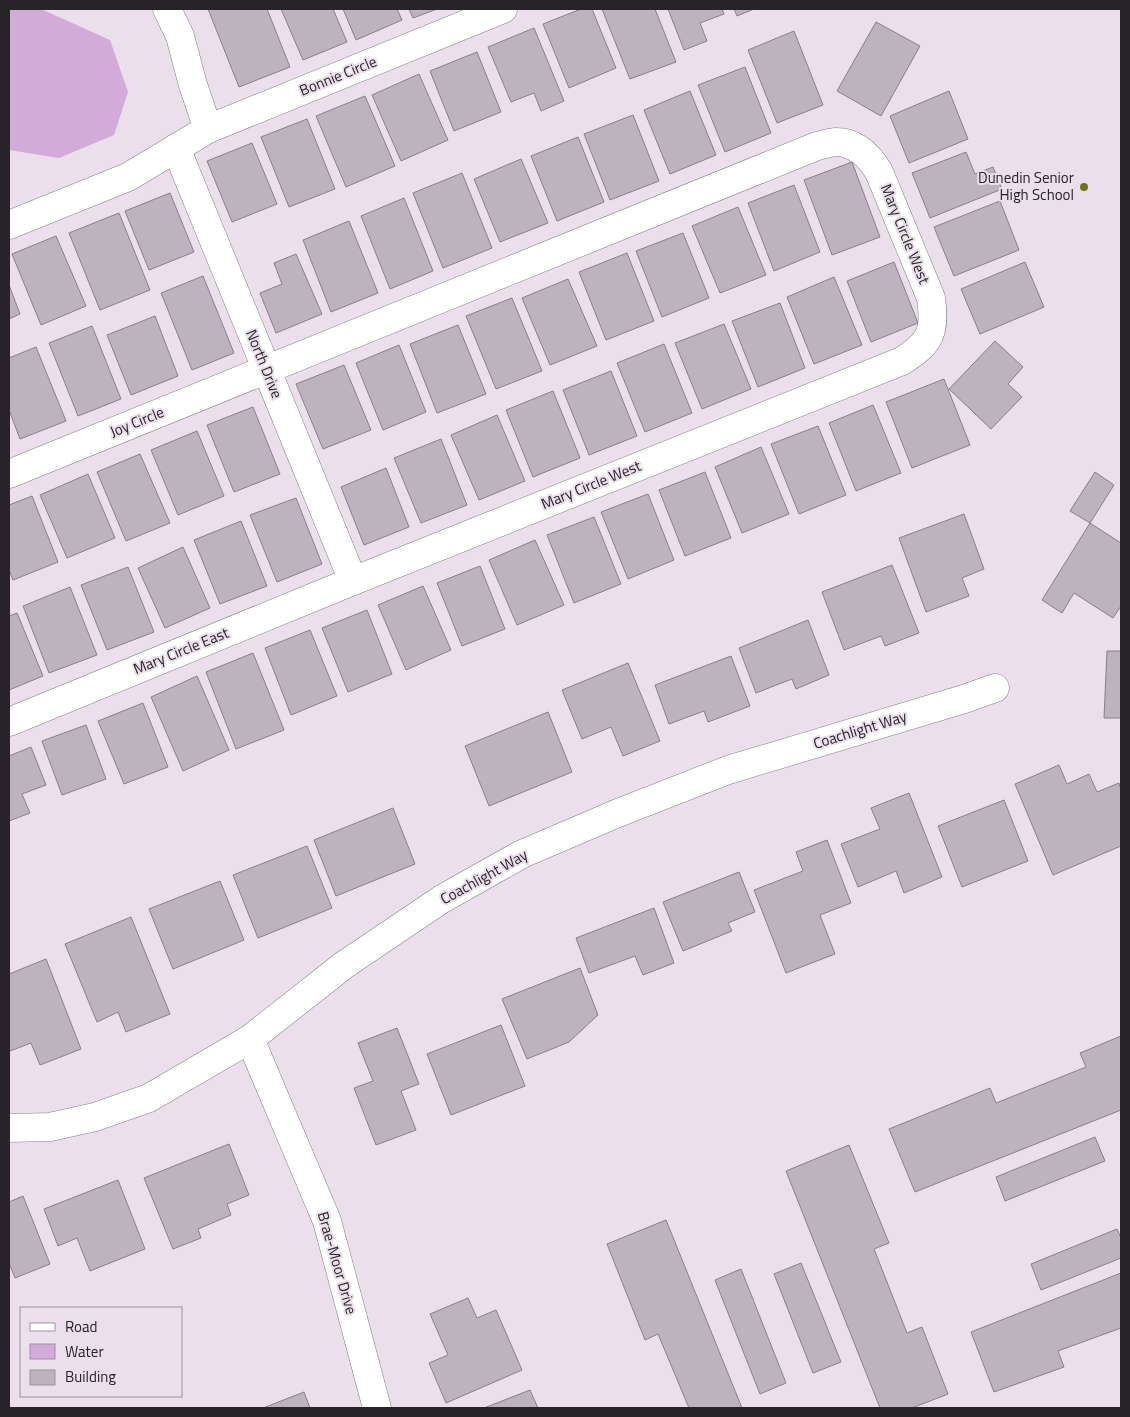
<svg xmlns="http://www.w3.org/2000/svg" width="1130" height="1417" viewBox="0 0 1130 1417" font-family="'Titillium Web',sans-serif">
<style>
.water{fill:#d3abd8}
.building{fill:#bdb3be;stroke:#897f8a}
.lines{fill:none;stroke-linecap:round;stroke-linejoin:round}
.minor-casing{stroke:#877e88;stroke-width:29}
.minor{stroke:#fff;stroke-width:28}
.poi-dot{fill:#6f741b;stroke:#eadfeb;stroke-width:2}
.labels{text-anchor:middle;stroke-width:4;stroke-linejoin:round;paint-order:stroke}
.street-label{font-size:15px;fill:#272328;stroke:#eadfeb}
.poi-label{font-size:15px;fill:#272328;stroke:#eadfeb;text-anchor:end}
</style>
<rect width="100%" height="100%" fill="#eadfeb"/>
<path class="water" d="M 9,9 L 41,9 L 110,40 L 128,92 L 114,135 L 59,158 L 9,150 Z"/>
<g class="building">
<path d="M 208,9 L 267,9 L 290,67 L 239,87 Z"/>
<path d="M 281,9 L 333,9 L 347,42 L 303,60 Z"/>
<path d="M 343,9 L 397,9 L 402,20 L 356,40 Z"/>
<path d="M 409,9 L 437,9 L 413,18 Z"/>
<path d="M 581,9 L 592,9 L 616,68 L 569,88 L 543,24 Z"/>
<path d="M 602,9 L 655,9 L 676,62 L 630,79 Z"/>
<path d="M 668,9 L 722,9 L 724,14 L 700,23 L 707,41 L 684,50 Z"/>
<path d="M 734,9 L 754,9 L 737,16 Z"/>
<path d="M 876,22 L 920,46 L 881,116 L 837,91 Z"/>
<path d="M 534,28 L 564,101 L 541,111 L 534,93 L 511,102 L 488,47 Z"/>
<path d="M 794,31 L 823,105 L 777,123 L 748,50 Z"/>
<path d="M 477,52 L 501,112 L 454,131 L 430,71 Z"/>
<path d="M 745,67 L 771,133 L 725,152 L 698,85 Z"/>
<path d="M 419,74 L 448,140 L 401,161 L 372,95 Z"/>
<path d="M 690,91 L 716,155 L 670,174 L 644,110 Z"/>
<path d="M 949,91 L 968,139 L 909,163 L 890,116 Z"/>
<path d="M 365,96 L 395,166 L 346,187 L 316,116 Z"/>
<path d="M 633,115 L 659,181 L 610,200 L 584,134 Z"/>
<path d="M 307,119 L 335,189 L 289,207 L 261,137 Z"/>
<path d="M 578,137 L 604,202 L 557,221 L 531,156 Z"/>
<path d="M 252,143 L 277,204 L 232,222 L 207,161 Z"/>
<path d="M 966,152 L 975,174 L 993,167 L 1002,189 L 930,218 L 912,173 Z"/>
<path d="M 521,159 L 548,223 L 500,242 L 474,179 Z"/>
<path d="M 852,162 L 880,237 L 832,255 L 804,180 Z"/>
<path d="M 462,173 L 492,248 L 443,268 L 413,193 Z"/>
<path d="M 794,185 L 820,252 L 774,271 L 748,203 Z"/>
<path d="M 170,193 L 194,252 L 149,270 L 125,211 Z"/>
<path d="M 404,198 L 433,271 L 390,289 L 361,216 Z"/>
<path d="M 1000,201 L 1019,250 L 954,276 L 934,227 Z"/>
<path d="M 738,207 L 766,275 L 720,293 L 692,226 Z"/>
<path d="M 119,213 L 150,290 L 100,310 L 69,233 Z"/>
<path d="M 349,221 L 378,293 L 331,312 L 303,240 Z"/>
<path d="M 683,233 L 709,298 L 662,317 L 636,251 Z"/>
<path d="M 56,236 L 86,306 L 41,325 L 12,254 Z"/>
<path d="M 627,253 L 654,321 L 606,340 L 579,272 Z"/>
<path d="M 296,254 L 322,314 L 276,333 L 260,293 L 282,284 L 274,263 Z"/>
<path d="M 894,262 L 918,323 L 871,342 L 847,281 Z"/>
<path d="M 1025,262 L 1044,307 L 980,334 L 961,289 Z"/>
<path d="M 203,276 L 234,353 L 192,370 L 161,293 Z"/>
<path d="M 834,277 L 862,345 L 814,364 L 787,297 Z"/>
<path d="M 568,279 L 597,346 L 550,365 L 522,298 Z"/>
<path d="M 9,285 L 20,314 L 9,319 Z"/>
<path d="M 512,298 L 542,371 L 496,389 L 466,316 Z"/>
<path d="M 780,303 L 805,368 L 758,387 L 732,321 Z"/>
<path d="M 155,316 L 178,376 L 131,395 L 107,335 Z"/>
<path d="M 724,324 L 751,389 L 702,409 L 675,343 Z"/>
<path d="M 458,325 L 486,394 L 437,413 L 410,344 Z"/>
<path d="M 92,326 L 121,399 L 78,416 L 49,343 Z"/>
<path d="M 995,341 L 1023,367 L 1008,384 L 1022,397 L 991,429 L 949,389 Z"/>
<path d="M 664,344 L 692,413 L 645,432 L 617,363 Z"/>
<path d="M 399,345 L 426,412 L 383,430 L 356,363 Z"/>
<path d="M 36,347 L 66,421 L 20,439 L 9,410 L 9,358 Z"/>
<path d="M 344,365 L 371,430 L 323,449 L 296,384 Z"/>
<path d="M 611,371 L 637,436 L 589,455 L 563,390 Z"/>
<path d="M 944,379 L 970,445 L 912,468 L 886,402 Z"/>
<path d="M 553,391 L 580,458 L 533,477 L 506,410 Z"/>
<path d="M 873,405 L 901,473 L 856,491 L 829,423 Z"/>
<path d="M 253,407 L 280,474 L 234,492 L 207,425 Z"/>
<path d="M 497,415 L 525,481 L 479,500 L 451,435 Z"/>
<path d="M 818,426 L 846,495 L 799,514 L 771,444 Z"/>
<path d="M 197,431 L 224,496 L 178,515 L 151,450 Z"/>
<path d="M 441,439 L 467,505 L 421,523 L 394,458 Z"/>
<path d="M 761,447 L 789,514 L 742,533 L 715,467 Z"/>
<path d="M 140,454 L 170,523 L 126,541 L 97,472 Z"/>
<path d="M 386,468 L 409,527 L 364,545 L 341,487 Z"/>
<path d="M 705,472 L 731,538 L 685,556 L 659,490 Z"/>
<path d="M 1095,472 L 1114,485 L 1090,523 L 1070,511 Z"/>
<path d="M 88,474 L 115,538 L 67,558 L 40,495 Z"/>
<path d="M 648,494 L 674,560 L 628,579 L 601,512 Z"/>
<path d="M 32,496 L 58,562 L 13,580 L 9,570 L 9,505 Z"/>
<path d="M 296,498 L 322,564 L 277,582 L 250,515 Z"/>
<path d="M 964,514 L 984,569 L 962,578 L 969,596 L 926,612 L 899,538 Z"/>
<path d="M 594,517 L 621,584 L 574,603 L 547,535 Z"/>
<path d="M 241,521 L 267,586 L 220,604 L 194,540 Z"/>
<path d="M 1090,523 L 1121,543 L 1121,606 L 1113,618 L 1074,593 L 1062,613 L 1042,600 Z"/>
<path d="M 535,540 L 564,605 L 517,625 L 489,560 Z"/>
<path d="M 183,547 L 210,608 L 165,628 L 138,568 Z"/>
<path d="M 892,565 L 919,633 L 885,646 L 881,636 L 844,650 L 822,592 Z"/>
<path d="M 480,566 L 505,629 L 462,646 L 437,583 Z"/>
<path d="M 128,567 L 154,632 L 107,650 L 81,585 Z"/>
<path d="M 423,586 L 451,650 L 406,670 L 378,605 Z"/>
<path d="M 70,587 L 97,655 L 49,673 L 23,606 Z"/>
<path d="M 367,610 L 392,674 L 348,692 L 322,628 Z"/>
<path d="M 17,613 L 43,676 L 9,690 L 9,616 Z"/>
<path d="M 808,620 L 829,675 L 796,689 L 792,679 L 756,693 L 739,648 Z"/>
<path d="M 310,630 L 337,696 L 291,715 L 265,648 Z"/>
<path d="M 1107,651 L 1121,651 L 1121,718 L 1104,718 Z"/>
<path d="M 253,653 L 284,730 L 236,749 L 206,672 Z"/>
<path d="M 731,656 L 750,706 L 708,722 L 704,711 L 669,724 L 655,685 Z"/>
<path d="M 628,663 L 660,741 L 623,756 L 611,727 L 582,739 L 562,690 Z"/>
<path d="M 197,676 L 229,750 L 183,771 L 151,697 Z"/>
<path d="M 143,703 L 168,767 L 124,784 L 98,721 Z"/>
<path d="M 548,712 L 572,772 L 489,806 L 465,746 Z"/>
<path d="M 86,725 L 106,779 L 62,795 L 42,741 Z"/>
<path d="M 31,747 L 46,785 L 22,794 L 30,813 L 9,821 L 9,756 Z"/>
<path d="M 1059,765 L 1067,784 L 1089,774 L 1097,792 L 1119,783 L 1121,790 L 1121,846 L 1053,875 L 1015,784 Z"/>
<path d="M 909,793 L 942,877 L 904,893 L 896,871 L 858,887 L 841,844 L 880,829 L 871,808 Z"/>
<path d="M 1004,800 L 1028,861 L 962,887 L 938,826 Z"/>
<path d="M 393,808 L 415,864 L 336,896 L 314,840 Z"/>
<path d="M 827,840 L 851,903 L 820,915 L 835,954 L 786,973 L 754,890 L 803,871 L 796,852 Z"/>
<path d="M 307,846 L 332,908 L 258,938 L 233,875 Z"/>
<path d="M 739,872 L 755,912 L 728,923 L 732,931 L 683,951 L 663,902 Z"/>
<path d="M 220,881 L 244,940 L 173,969 L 149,909 Z"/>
<path d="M 654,908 L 674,963 L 643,975 L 635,956 L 589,973 L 576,938 Z"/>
<path d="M 131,917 L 170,1014 L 126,1032 L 118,1012 L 97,1022 L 65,944 Z"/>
<path d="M 46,959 L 81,1049 L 40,1065 L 31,1043 L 10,1051 L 9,1047 L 9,974 Z"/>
<path d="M 580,968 L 598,1015 L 569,1042 L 527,1059 L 502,999 Z"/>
<path d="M 501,1025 L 525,1086 L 451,1115 L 427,1054 Z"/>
<path d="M 397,1028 L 419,1084 L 401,1091 L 416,1130 L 376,1145 L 354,1088 L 373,1081 L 358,1043 Z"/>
<path d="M 1121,1036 L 1121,1110 L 915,1192 L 889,1129 L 990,1088 L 996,1103 L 1086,1067 L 1080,1053 Z"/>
<path d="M 1095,1137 L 1105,1161 L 1005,1201 L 996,1177 Z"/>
<path d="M 229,1144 L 249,1195 L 227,1204 L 231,1215 L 198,1229 L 201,1238 L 173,1249 L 144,1178 Z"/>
<path d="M 849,1145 L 889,1243 L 874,1249 L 907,1333 L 922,1327 L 948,1394 L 912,1408 L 880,1408 L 786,1171 Z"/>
<path d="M 118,1180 L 145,1249 L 90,1271 L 77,1238 L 58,1246 L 44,1209 Z"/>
<path d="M 23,1196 L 50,1264 L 15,1278 L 9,1263 L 9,1202 Z"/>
<path d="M 666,1220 L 742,1408 L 689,1408 L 658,1334 L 645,1340 L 607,1244 Z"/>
<path d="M 1117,1229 L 1121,1238 L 1121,1258 L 1041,1290 L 1031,1264 Z"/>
<path d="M 801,1263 L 841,1362 L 813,1373 L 774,1274 Z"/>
<path d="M 741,1269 L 786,1383 L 760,1394 L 715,1280 Z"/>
<path d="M 1121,1273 L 1121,1328 L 1058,1351 L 1064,1367 L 994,1392 L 971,1332 Z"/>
<path d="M 468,1298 L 477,1318 L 496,1310 L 522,1370 L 446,1403 L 429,1363 L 448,1355 L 430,1314 Z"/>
<path d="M 530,1390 L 538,1408 L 484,1408 Z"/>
<path d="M 304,1392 L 310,1408 L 263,1408 Z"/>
</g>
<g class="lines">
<g class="minor-casing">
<g id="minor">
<path d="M 167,9 L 180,36 L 193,85 L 208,129"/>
<path d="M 176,148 L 353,581"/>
<path d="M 9,225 L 128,177 L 208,129 L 503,9"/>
<path d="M 9,474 L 817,146 C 823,145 830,142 836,142 C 856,142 870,157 879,172 L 931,298 C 936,333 930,343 902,361 L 353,581 L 9,722"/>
<path d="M 250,1039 L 327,1221 L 377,1408"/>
<path d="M 9,1128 L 50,1127 L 95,1117 L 149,1098 L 250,1039 L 344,965 L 442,899 L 522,854 L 618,813 L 728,770 L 964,699 L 995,688"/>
</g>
</g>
<use href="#minor" class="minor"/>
</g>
<circle class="poi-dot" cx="1084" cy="187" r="5"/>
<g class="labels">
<g class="street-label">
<text transform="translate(338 76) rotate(-22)" y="5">Bonnie Circle</text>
<text transform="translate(905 234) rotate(68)" y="5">Mary Circle West</text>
<text transform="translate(264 364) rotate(68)" y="5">North Drive</text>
<text transform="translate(137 422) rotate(-22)" y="5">Joy Circle</text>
<text transform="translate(591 485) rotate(-22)" y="5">Mary Circle West</text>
<text transform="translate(181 651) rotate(-22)" y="5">Mary Circle East</text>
<text transform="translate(860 730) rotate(-17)" y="5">Coachlight Way</text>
<text transform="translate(484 877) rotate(-29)" y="5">Coachlight Way</text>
<text transform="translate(337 1263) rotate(74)" y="5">Brae-Moor Drive</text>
</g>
<g class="poi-label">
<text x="1074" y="183">Dunedin Senior<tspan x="1074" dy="17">High School</tspan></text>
</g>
</g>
<rect width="1130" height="1417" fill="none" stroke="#272328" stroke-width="20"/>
<rect x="20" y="1307" width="162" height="90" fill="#eadfeb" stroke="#9c949d"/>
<rect x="30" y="1323" width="25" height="8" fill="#ffffff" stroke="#9c949d"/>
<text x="65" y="1332" font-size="15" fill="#272328">Road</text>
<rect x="30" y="1344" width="25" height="15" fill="#d3abd8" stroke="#9c949d"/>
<text x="65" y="1357" font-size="15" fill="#272328">Water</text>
<rect x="30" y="1370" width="25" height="15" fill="#bdb3be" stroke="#9c949d"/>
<text x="65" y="1382" font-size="15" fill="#272328">Building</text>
</svg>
